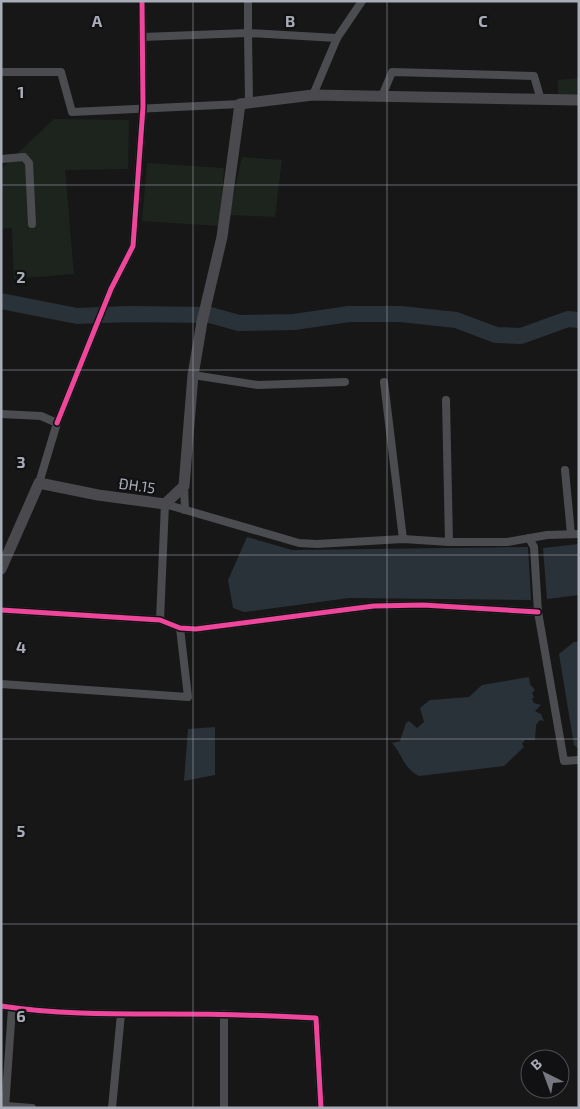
<svg xmlns="http://www.w3.org/2000/svg" width="580" height="1109" viewBox="0 0 580 1109" font-family="'Exo 2',sans-serif">
<style>
.green{fill:#1d241e}
.water{fill:#2a3239}
.lines{fill:none;stroke-linecap:round;stroke-linejoin:round}
.river{stroke:#2a3239;stroke-width:16}
.minor{stroke:#4b4c50;stroke-width:8}
.secondary{stroke:#4a4a4e;stroke-width:11}
.cycleway-casing{stroke:#111113;stroke-width:8}
.cycleway{stroke:#ed469a;stroke-width:5}
.grid{fill:none;stroke:#a8adb8;stroke-width:1;stroke-opacity:0.55}
.labels{text-anchor:middle;stroke-width:4.5;stroke-linejoin:round;paint-order:stroke}
.street-label{font-size:15px;fill:#a8adb8;stroke:#111113}
.grid-label{font-size:16px;text-anchor:middle;font-weight:bold;fill:#a8adb8;stroke:#111113;stroke-width:4.5;stroke-linejoin:round;paint-order:stroke}
</style>
<rect width="100%" height="100%" fill="#171717"/>
<g class="green">
<path d="M 579,78 L 579,94 L 558,94 L 558,80 Z"/>
<path d="M 54,119 L 129,120 L 128,169 L 65,170 L 74,274 L 14,279 L 12,228 L 1,229 L 1,169 Z"/>
<path d="M 242,157 L 282,160 L 275,217 L 229,215 Z"/>
<path d="M 147,163 L 224,168 L 220,226 L 142,221 Z"/>
</g>
<g class="water">
<path d="M 247,537 L 292,550 L 528,547 L 531,600 L 349,598 L 244,612 L 233,608 L 228,580 Z"/>
<path d="M 579,544 L 579,595 L 547,599 L 543,548 Z"/>
<path d="M 574,642 L 579,642 L 579,749 L 574,745 L 559,654 Z"/>
<path d="M 529,677 L 530,684 L 535,690 L 532,693 L 534,697 L 532,699 L 534,703 L 541,705 L 535,711 L 541,714 L 544,721 L 540,720 L 536,725 L 535,740 L 525,740 L 522,744 L 524,747 L 504,766 L 419,776 C 403,768 403,755 392,743 L 400,741 L 406,723 L 409,721 L 417,728 L 424,722 L 420,708 L 430,700 L 469,697 L 482,685 Z"/>
<path d="M 215,727 L 215,775 L 184,781 L 188,729 Z"/>
</g>
<g class="lines">
<path class="river" d="M 1,301 L 77,316 L 129,314 L 210,315 L 239,323 L 294,322 L 349,314 L 401,314 L 456,320 L 496,335 L 521,336 L 568,319 L 579,320"/>
<g class="minor">
<path d="M 142,37 L 248,33 L 248,1"/>
<path d="M 1,72 L 61,72 L 72,112 L 240,104"/>
<path d="M 313,95 L 337,38 L 362,1"/>
<path d="M 382,96 L 392,72 L 534,76 L 541,100"/>
<path d="M 249,102 L 248,33 L 337,38"/>
<path d="M 1,159 L 24,157 L 29,163 L 32,224"/>
<path d="M 193,375 L 258,385 L 345,382"/>
<path d="M 384,382 L 403,539"/>
<path d="M 446,400 L 449,542"/>
<path d="M 1,414 L 41,416 L 57,423 L 39,483"/>
<path d="M 57,423 L 111,289 L 133,246 L 143,107 L 142,1"/>
<path d="M 565,470 L 571,534"/>
<path d="M 184,486 L 185,510"/>
<path d="M 529,538 L 534,547 L 538,612 L 564,761 L 579,760"/>
<path d="M 1,610 L 160,620 L 180,628 L 196,629 L 374,606 L 423,605 L 538,612"/>
<path d="M 160,620 L 165,504 L 299,543 L 317,544 L 403,539 L 449,542 L 507,542 L 547,535 L 579,534"/>
<path d="M 1,684 L 188,697 L 180,628"/>
<path d="M 1,1006 C 54,1014 108,1014 161,1014 C 213,1014 264,1015 316,1018 L 321,1108"/>
<path d="M 6,1106 L 32,1108"/>
<path d="M 5,1108 L 12,1008"/>
<path d="M 112,1108 L 121,1014"/>
<path d="M 224,1108 L 224,1014"/>
</g>
<path class="secondary" d="M 1,569 L 39,483 L 98,495 L 165,504 L 184,486 L 193,375 L 202,322 L 222,237 L 240,104 L 313,95 L 579,100"/>
<g class="cycleway-casing">
<g id="cycleway">
<path d="M 57,423 L 111,289 L 133,246 L 143,107 L 142,1"/>
<path d="M 1,610 L 160,620 L 180,628 L 196,629 L 374,606 L 423,605 L 538,612"/>
<path d="M 1,1006 C 54,1014 108,1014 161,1014 C 213,1014 264,1015 316,1018 L 321,1108"/>
</g>
</g>
<use href="#cycleway" class="cycleway"/>
</g>
<path class="grid" d="M 193,1 L 193,1108M 387,1 L 387,1108M 1,185 L 579,185M 1,370 L 579,370M 1,555 L 579,555M 1,739 L 579,739M 1,924 L 579,924"/>
<g class="labels">
<g class="street-label">
<text transform="translate(137 486) rotate(8)" y="5">ĐH.15</text>
</g>
</g>
<g class="grid-label">
<text x="97" y="27">A</text>
<text x="290" y="27">B</text>
<text x="483" y="27">C</text>
<text x="21" y="98">1</text>
<text x="21" y="283">2</text>
<text x="21" y="468">3</text>
<text x="21" y="653">4</text>
<text x="21" y="837">5</text>
<text x="21" y="1022">6</text>
</g>
<rect width="580" height="1109" fill="none" stroke="#a8adb8" stroke-width="5"/>
<g transform="translate(545 1074) rotate(318)"><circle r="24" fill="#111113" stroke="#4d4f55"/>
<path d="M0-4L9 19L0 12L-9 19Z" fill="#757880"/>
<text y="-8" font-size="14" font-weight="bold" text-anchor="middle" fill="#a8adb8">B</text>
</g>
</svg>
